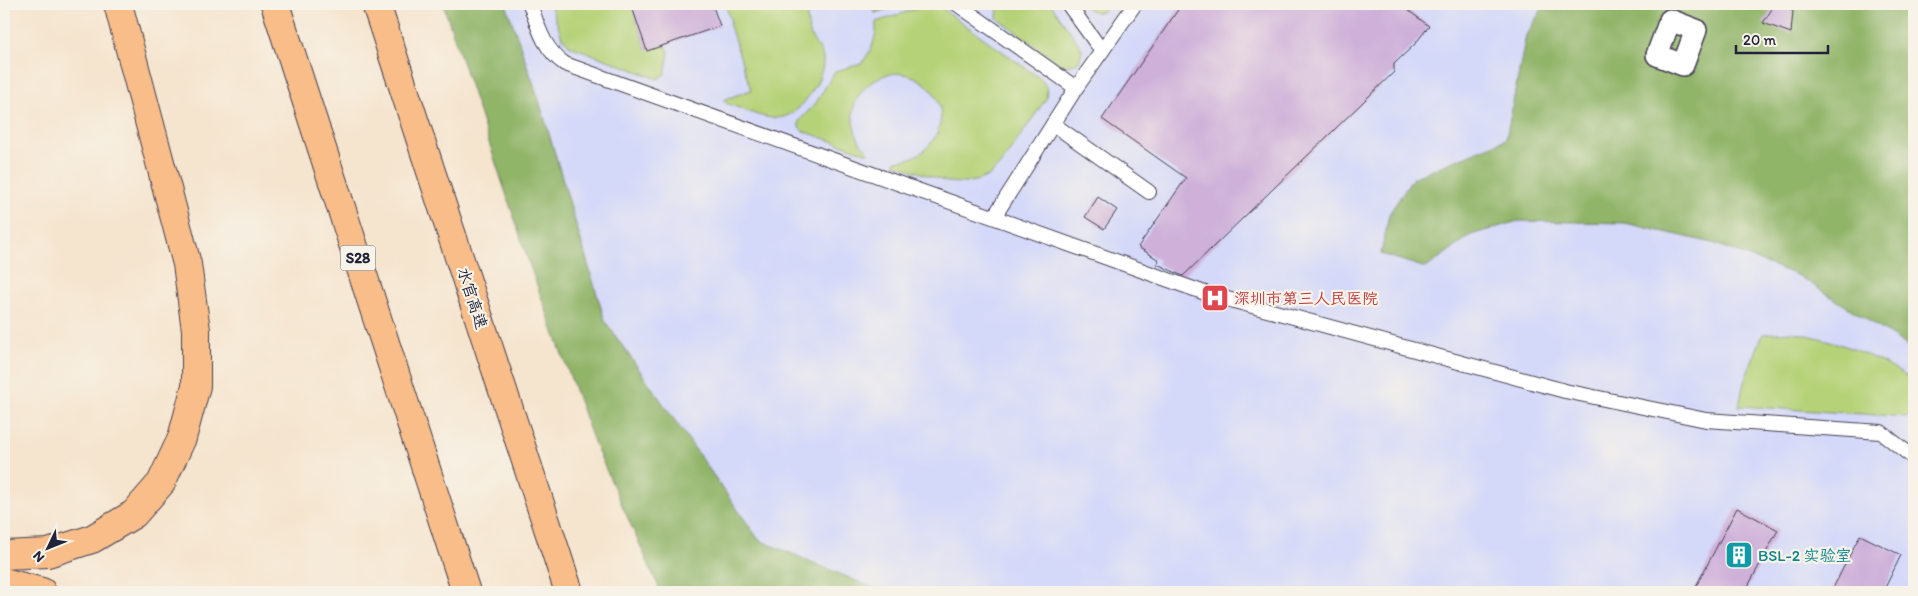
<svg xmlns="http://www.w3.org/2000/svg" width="1918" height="596" viewBox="0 0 1918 596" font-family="Itim,'LXGW WenKai TC',sans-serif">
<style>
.built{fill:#d4d8f9}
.green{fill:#b6d278;stroke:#6c7a5a}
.forest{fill:#90b468;stroke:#596b52}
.building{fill:#ceb0d9}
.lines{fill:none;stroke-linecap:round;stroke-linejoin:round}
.service-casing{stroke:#423f51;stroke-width:16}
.pedestrian-casing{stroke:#423f51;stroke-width:24}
.motorway-casing{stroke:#423f51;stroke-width:30}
.service{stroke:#fff;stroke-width:14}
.pedestrian{stroke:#fff;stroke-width:21}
.motorway{stroke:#f8bd89;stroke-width:28}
.labels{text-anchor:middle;stroke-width:4.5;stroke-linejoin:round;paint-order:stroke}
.shield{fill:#f7f3e8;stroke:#62616f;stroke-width:1}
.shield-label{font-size:15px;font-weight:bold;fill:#22223b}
.street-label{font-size:16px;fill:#22223b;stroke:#f7f3e8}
.health-label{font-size:16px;fill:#be3a42;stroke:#f7f3e8;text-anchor:start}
.culture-label{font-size:16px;fill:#0d838f;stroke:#f7f3e8;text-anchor:start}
</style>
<rect width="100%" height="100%" fill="#f7f3e8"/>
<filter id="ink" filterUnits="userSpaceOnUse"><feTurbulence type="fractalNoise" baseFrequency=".02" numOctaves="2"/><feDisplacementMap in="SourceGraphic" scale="10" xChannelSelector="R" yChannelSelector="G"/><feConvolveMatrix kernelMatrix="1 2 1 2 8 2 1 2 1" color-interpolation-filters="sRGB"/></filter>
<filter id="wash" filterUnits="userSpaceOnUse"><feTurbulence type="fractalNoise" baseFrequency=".0096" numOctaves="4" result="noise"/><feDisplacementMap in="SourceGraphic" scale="20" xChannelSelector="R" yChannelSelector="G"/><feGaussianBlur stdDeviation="1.12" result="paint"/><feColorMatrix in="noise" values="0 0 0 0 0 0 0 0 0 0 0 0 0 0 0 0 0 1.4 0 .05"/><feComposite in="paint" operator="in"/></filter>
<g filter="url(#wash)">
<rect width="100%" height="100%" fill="#f5e4ce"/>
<path class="built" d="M 506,4 L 1545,4 L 1526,35 L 1506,139 L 1426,268 L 1471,235 L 1518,221 L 1625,223 L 1713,243 L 1799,276 L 1914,350 L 1914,592 L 882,592 L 850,583 L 759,540 L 605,321 Z"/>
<g class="green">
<path d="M 550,4 L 631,4 L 647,50 L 665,45 L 669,52 L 665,74 L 658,79 L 570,46 L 562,37 Z"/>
<path d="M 725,4 L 808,4 C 806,14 807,28 812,38 C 815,44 822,51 823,58 C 824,69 818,82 812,91 C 786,133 764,117 726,103 L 723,100 L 751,90 L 729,23 L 731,22 Z"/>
<path d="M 873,4 L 895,4 L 895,7 L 875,13 Z"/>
<path d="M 931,4 L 936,4 L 1041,79 L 1047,88 L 1046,99 L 1001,164 L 990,175 L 979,180 L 965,183 L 947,182 L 895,164 L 895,161 C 911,160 921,155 931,143 C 963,102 910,52 870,83 C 859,92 851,106 853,120 C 853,126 857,137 860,142 C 863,147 867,148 869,154 L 803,131 L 799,127 L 799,121 L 816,103 L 835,71 L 861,64 C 871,52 877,38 876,22 Z"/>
<path d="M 998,4 L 1051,4 L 1082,49 L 1080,60 L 1073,65 L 1061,65 L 997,18 Z"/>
<path d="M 1083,4 L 1111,4 C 1102,16 1092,14 1083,4 Z"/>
<path d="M 1791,332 C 1835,339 1872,355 1911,379 L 1914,383 L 1914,411 L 1908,417 L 1739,406 L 1744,382 L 1763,334 Z"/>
</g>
<g class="forest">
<path d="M 443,4 L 506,4 L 538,97 L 605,321 L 759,540 L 883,592 L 661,592 L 595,445 L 530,266 Z"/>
<path d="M 1545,4 L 1914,4 L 1914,350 L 1799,276 L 1713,243 L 1625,223 L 1518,221 L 1471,235 L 1426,268 L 1381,254 L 1389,214 L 1413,178 L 1506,139 L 1526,35 Z"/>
</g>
<g id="blocks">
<g class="building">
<path d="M 631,4 L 712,4 L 720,26 L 647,51 Z"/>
<path d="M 1182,4 L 1400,4 L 1429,26 L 1415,44 L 1394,64 L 1394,72 L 1183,276 L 1157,264 L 1159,260 L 1138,247 L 1186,178 L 1102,119 Z"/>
<path d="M 1775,4 L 1783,4 L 1793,11 L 1791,33 L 1763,23 Z"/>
<path d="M 1098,197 L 1117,210 L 1104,229 L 1085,217 Z"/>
<path d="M 1737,508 L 1778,530 L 1745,592 L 1693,592 Z"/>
<path d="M 1860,535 L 1901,555 L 1883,592 L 1831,592 Z"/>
</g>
</g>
</g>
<g filter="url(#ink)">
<use href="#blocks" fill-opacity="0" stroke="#423f51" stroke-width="1"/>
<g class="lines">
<g class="service-casing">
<g id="service">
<path d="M 530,4 C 538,27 544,50 565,64 L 1205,293 L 1565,391 L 1706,420 L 1881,432 L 1914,458"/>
<path d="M 957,4 L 1076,88"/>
<path d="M 1068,4 L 1102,51"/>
<path d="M 1053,124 L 1149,192"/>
<path d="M 994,217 L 1076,88 L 1135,4"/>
</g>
</g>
<g class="pedestrian-casing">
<path id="pedestrian" d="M 1670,20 L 1696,30 L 1683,65 L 1657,55 Z"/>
</g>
<g class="motorway-casing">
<g id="motorway">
<path d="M 275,4 L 466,592"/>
<path d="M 376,4 L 569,592"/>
<path d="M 4,555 L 48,553 L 92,539 L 134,514 L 161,483 L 182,438 L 196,386 L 196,330 L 187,264 L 118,4"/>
<path d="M 4,582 L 42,592"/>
</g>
</g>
<use href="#service" class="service"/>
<use href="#pedestrian" class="pedestrian"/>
<use href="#motorway" class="motorway"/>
</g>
</g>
<defs>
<g id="hospital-square" transform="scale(1.4375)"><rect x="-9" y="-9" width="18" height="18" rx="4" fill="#e0444e" stroke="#f7f3e8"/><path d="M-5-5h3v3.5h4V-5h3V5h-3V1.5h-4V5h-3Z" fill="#fff"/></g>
<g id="building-square" transform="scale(1.4375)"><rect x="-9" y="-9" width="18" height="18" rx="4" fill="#0f9aa8" stroke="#f7f3e8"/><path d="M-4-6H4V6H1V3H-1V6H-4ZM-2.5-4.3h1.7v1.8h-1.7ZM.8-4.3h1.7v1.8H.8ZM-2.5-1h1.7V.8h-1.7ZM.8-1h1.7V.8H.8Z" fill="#fff"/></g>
</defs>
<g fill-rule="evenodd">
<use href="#hospital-square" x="1215" y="298"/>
<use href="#building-square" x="1739" y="555"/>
</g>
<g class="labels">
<rect class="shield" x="340.5" y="245.5" width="35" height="25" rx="4"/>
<g class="shield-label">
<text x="358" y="263">S28</text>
</g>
<g class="street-label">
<text transform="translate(473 298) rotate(72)" y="6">水官高速</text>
</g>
<g class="health-label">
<text x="1234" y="304">深圳市第三人民医院</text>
</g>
<g class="culture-label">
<text x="1758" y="561">BSL-2 实验室</text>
</g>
</g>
<rect width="1918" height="596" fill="none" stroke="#f7f3e8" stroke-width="20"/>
<g transform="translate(48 548) rotate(227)" stroke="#f7f3e8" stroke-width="4" paint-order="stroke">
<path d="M0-4L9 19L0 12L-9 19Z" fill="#22223b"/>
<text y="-8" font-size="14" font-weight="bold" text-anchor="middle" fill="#22223b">N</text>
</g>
<path d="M1736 45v8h92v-8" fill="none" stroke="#22223b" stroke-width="2.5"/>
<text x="1743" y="45" font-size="15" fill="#22223b" stroke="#f7f3e8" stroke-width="4" paint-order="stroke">20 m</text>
</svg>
